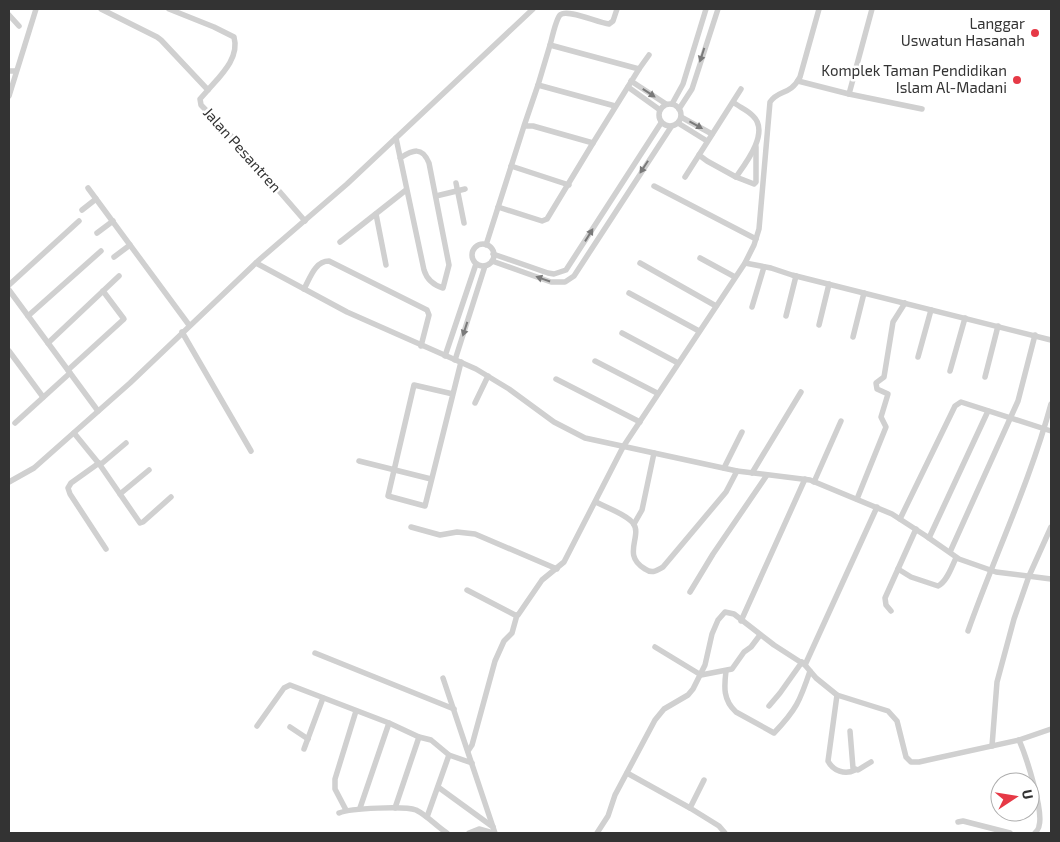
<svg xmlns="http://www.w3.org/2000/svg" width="1060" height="842" viewBox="0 0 1060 842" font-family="'Exo 2',sans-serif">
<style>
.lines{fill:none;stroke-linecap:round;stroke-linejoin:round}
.minor{stroke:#d0d0d0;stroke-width:5.5}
.oneway{fill:#7a7a7a}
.poi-dot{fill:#e63946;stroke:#fff;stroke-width:2}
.labels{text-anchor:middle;stroke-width:5;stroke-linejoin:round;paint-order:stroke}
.poi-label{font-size:15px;fill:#333;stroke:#fff;text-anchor:end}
.street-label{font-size:15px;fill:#333;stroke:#fff}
</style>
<rect width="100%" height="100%" fill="#fff"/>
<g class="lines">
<g class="minor">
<path d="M 101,9 L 157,37 L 161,40 L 208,90 L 200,99 L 201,105 L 235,140 L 305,221"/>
<path d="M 169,9 L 214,27 L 234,37 C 240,58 220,76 208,90"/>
<path d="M 9,15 L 19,26"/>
<path d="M 550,45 C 552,38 556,19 560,15 C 567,8 598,23 609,24 L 613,21 L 617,9"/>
<path d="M 639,69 L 649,55"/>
<path d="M 9,71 L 16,71"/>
<path d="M 631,81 L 666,104"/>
<path d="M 798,81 L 849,94 L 922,109"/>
<path d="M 538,85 L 615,106"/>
<path d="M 628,87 L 660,110"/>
<path d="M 849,94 L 872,9"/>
<path d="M 9,96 L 36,9"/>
<path d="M 733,102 C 739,107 748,110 753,116 C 770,132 746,163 736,177 L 707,161 L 699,155 L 741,89"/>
<circle cx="670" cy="115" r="11"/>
<path d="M 672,104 L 683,84 L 706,9"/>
<path d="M 679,109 L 692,89 L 718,9"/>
<path d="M 681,117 L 712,134"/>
<path d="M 678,123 L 707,141"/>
<path d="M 396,138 L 424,270 C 427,280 433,285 443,288 L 449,265 L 429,163 C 422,146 413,150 400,158"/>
<path d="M 511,166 L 569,185"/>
<path d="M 685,177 L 699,155"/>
<path d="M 736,177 L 754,184 L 756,182 L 756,147"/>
<path d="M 456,183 L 464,223"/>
<path d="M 654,186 L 756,239"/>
<path d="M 88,188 L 189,325"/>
<path d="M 436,196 L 465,189"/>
<path d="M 498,207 L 542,221 L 547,219 L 593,143"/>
<path d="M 82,210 L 96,199"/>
<path d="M 376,214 L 386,265"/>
<path d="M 97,233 L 113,221"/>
<path d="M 340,242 L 406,190"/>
<circle cx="483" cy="255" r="11"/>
<path d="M 486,245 L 524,126 L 533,126 L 593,143 L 639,69 L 550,45 L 538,85 L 524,126"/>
<path d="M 493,254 L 548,273 L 554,274 L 566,270 L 661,123"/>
<path d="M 114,257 L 130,245"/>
<path d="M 700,258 L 735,277"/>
<path d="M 492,261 L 551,282 L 565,282 L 574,276 L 671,127"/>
<path d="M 256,263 L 347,312 L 476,369 L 509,389 L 554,422 L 585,438 L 737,471 L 810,480 L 892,514 L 926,536 L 959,559 L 996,572 L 1051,579"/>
<path d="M 640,263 L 716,306"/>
<path d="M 745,263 L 771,268 L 792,275 L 1051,340"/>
<path d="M 9,285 L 79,221"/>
<path d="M 304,289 C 310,278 315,261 329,261 L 427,310 L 429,315 L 421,346"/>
<path d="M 9,290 L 98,411"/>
<path d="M 629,293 L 699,331"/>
<path d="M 752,307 L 764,267"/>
<path d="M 28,316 L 101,251"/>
<path d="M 786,316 L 796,276"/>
<path d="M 819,325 L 829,284"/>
<path d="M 182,332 L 251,451"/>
<path d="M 622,333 L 678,363"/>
<path d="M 853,337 L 864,293"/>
<path d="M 48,343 L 119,276"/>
<path d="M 9,351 L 43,397"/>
<path d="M 445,356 L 476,264"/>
<path d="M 918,357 L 931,310"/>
<path d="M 455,360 L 485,266"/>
<path d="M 595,361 L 657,393"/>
<path d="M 68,370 L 124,319 L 103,291"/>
<path d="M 950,371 L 965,318"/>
<path d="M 985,377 L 998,326"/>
<path d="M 556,379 L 640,422"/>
<path d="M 453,394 L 414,385 L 388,496 L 425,506 C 437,458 449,410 461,362"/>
<path d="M 475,403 L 488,376"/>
<path d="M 15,423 L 70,373"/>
<path d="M 74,433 L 100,465 L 140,523 L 143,522 L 171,497"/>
<path d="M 359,461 L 431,479"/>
<path d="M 99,463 L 71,483 L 68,488 L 70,494 L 106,549"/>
<path d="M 100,465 L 126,443"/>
<path d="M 724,468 L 742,432"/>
<path d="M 752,473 L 801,392"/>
<path d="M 9,482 L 34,468 L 130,383 L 259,260 L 347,184 L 533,9"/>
<path d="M 814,482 L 841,421"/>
<path d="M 120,494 L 149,470"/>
<path d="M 857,499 L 886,427 L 881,417 L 888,394 L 877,389 L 876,383 L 884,377 L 893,322 L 905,303"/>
<path d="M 596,502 C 607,508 626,514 633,523 C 643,536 621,555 645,569 C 652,574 656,571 663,567 L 726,492 L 737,471"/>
<path d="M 900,519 L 955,406 L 961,402 L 1051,431"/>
<path d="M 634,524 L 642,510 L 654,453"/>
<path d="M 411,527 L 440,535 L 457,532 L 475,534 L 557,569"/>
<path d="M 929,538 L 988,411"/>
<path d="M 950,552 L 1018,401 L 1035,335"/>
<path d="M 898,569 L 911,577 L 938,586 C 947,582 952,566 956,558"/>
<path d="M 467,590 L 515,615 L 518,615 L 542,580 L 564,562 L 623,447 L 745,263 L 754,245 L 759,229 L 770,102 C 779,89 790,96 800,77 L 819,9"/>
<path d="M 690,592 L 713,554 L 767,475"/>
<path d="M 891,611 L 886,605 L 885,598 L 916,529"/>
<path d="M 741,621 L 805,479"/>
<path d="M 968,631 C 995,555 1030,482 1051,404"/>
<path d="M 655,647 L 701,675 L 732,669 L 744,652 L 751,647 L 760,635"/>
<path d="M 315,653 L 454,709"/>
<path d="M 805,665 L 877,507"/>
<path d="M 726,671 C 724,687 723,700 736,712 L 774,733 C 796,710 800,701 810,671"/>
<path d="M 443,678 L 495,833"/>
<path d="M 837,695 L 828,761 C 833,771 845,775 855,770"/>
<path d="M 769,706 L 780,693 L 802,662"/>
<path d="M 257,726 L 284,688 L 290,685 L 389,723 L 419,737 L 431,740 L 449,755 L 472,763"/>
<path d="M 290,727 L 308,739"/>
<path d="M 850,731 L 853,768 L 858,770 L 871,762"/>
<path d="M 1019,740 C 1026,756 1044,811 1039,826 C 1039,828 1036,832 1035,833"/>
<path d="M 992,746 L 997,682 L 1014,619 L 1029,576 L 1051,527"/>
<path d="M 304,749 L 323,698"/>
<path d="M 468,751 L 472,745 L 495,661 L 504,641 L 512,633 L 517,615"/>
<path d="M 627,773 L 690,808"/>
<path d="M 704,780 L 690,808 L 719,826 L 725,833"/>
<path d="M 438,787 L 493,827"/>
<path d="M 360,808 L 389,723"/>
<path d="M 395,808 L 419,737"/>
<path d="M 346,810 L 335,789 L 335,779 L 356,711"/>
<path d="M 339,813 C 351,808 405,806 416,810 C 428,816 436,826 447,833"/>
<path d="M 427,817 L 449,755"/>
<path d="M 958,822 L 963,821 L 1010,833"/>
<path d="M 469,833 L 479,829 L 493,833"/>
<path d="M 597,833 L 608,816 L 615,795 L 655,720 L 664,709 L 688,695 L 693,689 L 705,665 L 712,634 L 718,620 L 725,612 L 734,614 L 774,645 L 805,665 L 816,678 L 837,695 L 888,711 L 897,721 L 906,757 L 911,762 L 919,762 L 1019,740 L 1051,729"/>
</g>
</g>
<defs><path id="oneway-solid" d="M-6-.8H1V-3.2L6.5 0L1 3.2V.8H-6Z" transform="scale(1.25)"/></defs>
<g class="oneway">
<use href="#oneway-solid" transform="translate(702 55) rotate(108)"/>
<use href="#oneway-solid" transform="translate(649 93) rotate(33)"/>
<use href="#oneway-solid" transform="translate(696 125) rotate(29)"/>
<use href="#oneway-solid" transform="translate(644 167) rotate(123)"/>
<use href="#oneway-solid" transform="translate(589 235) rotate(-58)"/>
<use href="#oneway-solid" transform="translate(543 279) rotate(-161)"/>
<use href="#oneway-solid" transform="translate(465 329) rotate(108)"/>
</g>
<g class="poi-dot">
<circle cx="1035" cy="33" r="5"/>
<circle cx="1017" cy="80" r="5"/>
</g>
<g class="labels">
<g class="poi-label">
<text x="1025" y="29">Langgar<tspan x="1025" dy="17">Uswatun Hasanah</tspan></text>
<text x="1007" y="76">Komplek Taman Pendidikan<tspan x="1007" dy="17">Islam Al-Madani</tspan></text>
</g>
<g class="street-label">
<text transform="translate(242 150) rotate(48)" y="5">Jalan Pesantren</text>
</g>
</g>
<rect width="1060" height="842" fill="none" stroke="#333333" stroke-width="20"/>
<g transform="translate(1015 797) rotate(78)"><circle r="24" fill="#ffffff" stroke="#adadad"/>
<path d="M0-4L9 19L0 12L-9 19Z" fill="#e63946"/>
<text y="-8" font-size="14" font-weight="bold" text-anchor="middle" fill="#333333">U</text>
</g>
</svg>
